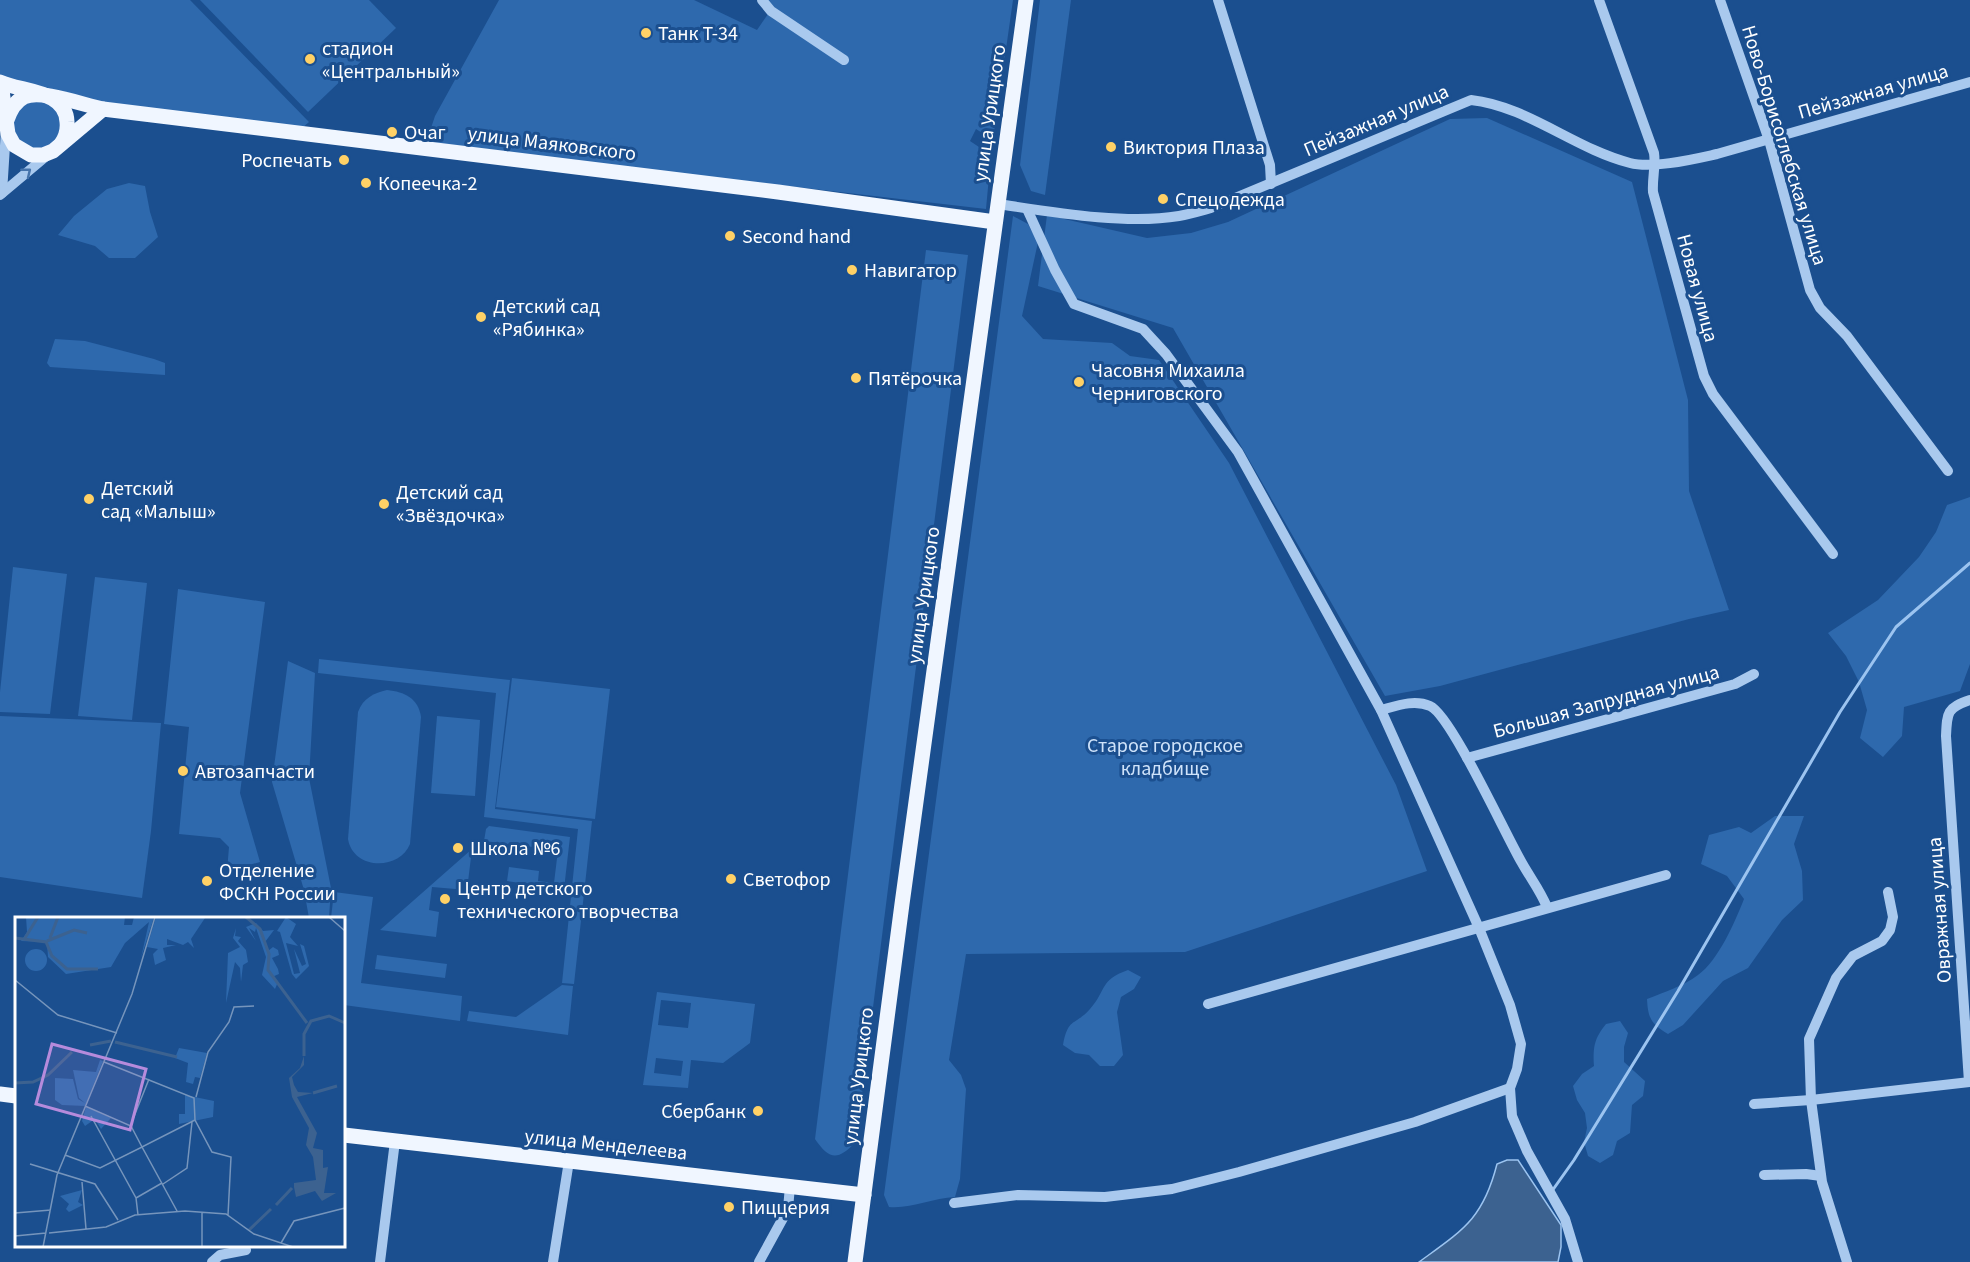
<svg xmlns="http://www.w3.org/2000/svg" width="1970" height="1262" viewBox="0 0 1970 1262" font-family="'Source Sans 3',sans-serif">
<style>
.green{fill:#2e69ad;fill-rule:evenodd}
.water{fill:#3c6290;stroke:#9cc4f0;stroke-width:1.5}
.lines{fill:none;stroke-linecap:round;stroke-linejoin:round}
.stream{stroke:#9cc4f0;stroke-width:3}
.minor{stroke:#a9c9ee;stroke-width:10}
.major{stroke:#f0f6ff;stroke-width:15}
.oneway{stroke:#4674ac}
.poi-dot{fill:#ffd166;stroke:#1b4f8f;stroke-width:2}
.labels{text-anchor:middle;stroke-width:6;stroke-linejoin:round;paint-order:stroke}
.poi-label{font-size:20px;fill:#fff;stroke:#1b4f8f;text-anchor:start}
.street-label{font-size:20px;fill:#fff;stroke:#1b4f8f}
.park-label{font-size:20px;fill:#cfe3fa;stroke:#1b4f8f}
.inset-river{fill:none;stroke:#3c6290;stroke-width:3}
.inset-road{fill:none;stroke:#7695bc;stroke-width:1.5}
.view{fill:#b68bdc;fill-opacity:0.15;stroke:#b68bdc;stroke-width:3}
.inset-edge{fill:none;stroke:#fff;stroke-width:3}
</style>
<rect width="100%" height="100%" fill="#1b4f8f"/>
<g class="green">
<path d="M 0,0 L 190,0 L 309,122 L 301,129 L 104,105 L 0,77 Z"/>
<path d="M 200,0 L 369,0 L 396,28 L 308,112 Z"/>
<path d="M 499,0 L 694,0 L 757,30 L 770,11 L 764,0 L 1013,0 L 993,140 L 976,129 L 970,141 L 991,155 L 986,209 L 571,161 L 431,142 L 427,140 L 435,116 Z"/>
<path d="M 1040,0 L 1071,0 L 1045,195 L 1031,191 L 1020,165 Z"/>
<path d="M 37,96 L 60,107 L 61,141 L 29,152 L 10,133 L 15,108 Z"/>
<path d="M 1487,118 L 1632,182 L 1688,400 L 1689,491 L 1729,610 L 1689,619 L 1440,686 L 1385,696 L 1173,328 L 1038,286 L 1047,215 L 1147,238 L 1191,233 L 1228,222 L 1450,119 Z"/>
<path d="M 129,183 L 145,186 L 150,212 L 158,237 L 135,258 L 109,258 L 95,246 L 58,235 L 74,216 L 107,189 Z"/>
<path d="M 1013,216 L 1028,224 L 1038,242 L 1022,316 L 1043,339 L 1112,343 L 1130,356 L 1159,360 L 1229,463 L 1396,785 L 1427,871 L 1185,952 L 966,954 L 949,1060 L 961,1075 L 966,1089 L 960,1179 L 955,1197 C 932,1198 911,1209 889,1207 L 884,1195 Z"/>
<path d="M 926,250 L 968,255 L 856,1142 C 838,1160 830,1161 815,1139 Z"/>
<path d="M 55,339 L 85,341 L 154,359 L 165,363 L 165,375 L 50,367 L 47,363 Z"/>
<path d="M 1970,497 L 1970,664 L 1960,691 L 1904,707 L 1902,736 L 1883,757 L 1860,738 L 1867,710 L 1859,682 L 1846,656 L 1828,633 L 1878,600 L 1919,557 L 1936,532 L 1947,505 Z"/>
<path d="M 13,567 L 67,574 L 50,714 L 0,712 L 0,692 Z"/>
<path d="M 95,577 L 147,583 L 132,720 L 78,716 Z"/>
<path d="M 178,589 L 265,602 L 240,793 L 260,862 L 227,871 L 229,847 L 220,838 L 179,834 L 189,727 L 164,724 Z"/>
<path d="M 319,659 L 510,680 L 495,809 L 592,821 L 574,984 L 562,983 L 578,829 L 484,817 L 496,693 L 318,673 Z"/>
<path d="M 288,661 L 315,673 L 309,778 L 331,888 L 329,918 L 309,918 L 304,890 L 272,782 Z"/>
<path d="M 512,678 L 610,689 L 595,819 L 496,807 Z"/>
<path d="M 387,690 C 405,692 418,698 421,717 L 410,844 C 399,871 353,870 348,839 L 358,712 C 363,698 374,693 387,690 Z"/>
<path d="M 0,716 L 161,723 L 151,831 L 142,898 L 0,877 Z"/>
<path d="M 437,716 L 480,720 L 475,796 L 431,793 Z"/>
<path d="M 1775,816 L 1804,816 L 1794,844 L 1802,871 L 1803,900 L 1782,920 L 1748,968 L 1723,981 L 1683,1025 L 1668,1034 C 1651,1024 1648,1018 1647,999 C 1665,992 1683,986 1698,975 C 1718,961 1735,922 1744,899 L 1727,876 L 1701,864 L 1709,835 L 1739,827 L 1751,833 Z"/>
<path d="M 489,826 L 570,837 L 564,889 L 507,881 L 509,867 L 539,871 L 538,881 L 554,883 L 558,850 L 484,841 L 486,829 Z"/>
<path d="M 472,849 L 467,890 L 432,887 L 429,910 L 439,912 L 436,937 L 380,930 Z"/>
<path d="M 334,892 L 373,897 L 361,983 L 462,996 L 460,1021 L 344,1005 L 344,918 L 331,918 Z"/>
<path d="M 377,955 L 447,964 L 445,978 L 375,969 Z"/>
<path d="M 1128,970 L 1141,977 L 1134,989 L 1121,997 L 1117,1012 L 1123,1055 L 1114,1066 L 1100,1066 L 1089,1055 L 1075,1053 L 1063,1045 C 1068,1017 1075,1026 1090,1009 C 1107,990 1099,980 1128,970 Z"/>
<path d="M 562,985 L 573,986 L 568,1035 L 467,1021 L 469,1011 L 516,1017 Z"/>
<path d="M 657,992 L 755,1004 L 750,1043 L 723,1063 L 691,1060 L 688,1088 L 643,1085 ZM 661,1000 L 691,1003 L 688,1028 L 658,1025 ZM 656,1058 L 683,1061 L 681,1076 L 654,1073 Z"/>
<path d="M 1620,1021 L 1628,1033 L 1624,1047 L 1624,1062 L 1645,1081 L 1643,1096 L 1632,1105 L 1630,1133 L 1617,1141 L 1613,1155 L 1600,1163 L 1588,1156 L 1584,1142 L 1587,1128 L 1585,1113 L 1577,1100 L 1573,1086 L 1582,1074 L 1594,1066 C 1593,1047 1594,1039 1606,1024 Z"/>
</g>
<path class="water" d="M 1507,1160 L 1518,1160 L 1561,1225 L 1561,1247 L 1558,1262 L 1419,1262 C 1463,1230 1483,1219 1497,1164 Z"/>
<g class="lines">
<path class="stream" d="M 1552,1191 L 1574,1160 L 1678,991 L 1840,712 L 1896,627 L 1970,563"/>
<g class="minor">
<path d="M 762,0 L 771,11 L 844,60"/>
<path d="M 1218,0 L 1270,165 L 1271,184"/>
<path d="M 1599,0 L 1654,153 C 1656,166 1652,178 1653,192 L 1704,376 L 1713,394 L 1833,554"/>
<path d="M 1720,0 L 1769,140 L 1810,290 L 1820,308 L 1847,336 L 1948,471"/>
<path d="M 2,193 L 6,130"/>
<path d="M 0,195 L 50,153"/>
<path d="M 998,204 C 1052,212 1125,225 1179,216 C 1190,214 1200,211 1211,208 L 1471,100 C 1527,106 1575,149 1630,163 C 1653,169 1694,159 1717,154 L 1970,82"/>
<path d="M 1027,209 L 1055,270 L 1074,304 L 1143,329 L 1166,354 L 1238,452 L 1381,710 L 1479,928 L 1510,1005 L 1521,1044 L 1517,1069 L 1510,1088 L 1512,1116 L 1527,1151 L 1565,1219 L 1578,1262"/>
<path d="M 1381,710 C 1396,706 1414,699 1430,706 C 1451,715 1506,836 1522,863 C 1531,879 1540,890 1547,907"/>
<path d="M 1467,758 L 1735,684 L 1754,674"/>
<path d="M 1208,1004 L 1666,875"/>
<path d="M 1969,1082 L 1946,736 C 1947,712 1947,708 1970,700"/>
<path d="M 1754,1104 L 1811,1100 L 1970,1082"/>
<path d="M 1764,1175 L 1806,1174 L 1821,1176"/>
<path d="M 954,1203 L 1018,1195 L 1105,1197 L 1172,1189 L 1239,1172 L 1415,1122 L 1510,1088"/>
<path d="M 212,1262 L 220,1255 L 246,1250"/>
<path d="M 380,1262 L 395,1141"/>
<path d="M 553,1262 L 569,1161"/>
<path d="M 759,1262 L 788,1209 L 790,1186"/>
<path d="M 1847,1262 L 1822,1182 L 1811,1100 L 1809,1039 L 1836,978 L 1853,956 L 1882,941 L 1890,930 L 1893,917 L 1888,892"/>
</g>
<g class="major">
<path d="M 0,82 C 22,92 66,90 67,122 C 68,131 66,137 61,144"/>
<path d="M 1,83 L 8,134 L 14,145 L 31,155 L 43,155 L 53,151 L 103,109"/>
<path d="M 7,120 C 10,111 14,102 24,97 C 41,89 83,105 103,109 L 778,192 L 995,222"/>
<path d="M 0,1094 L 16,1096"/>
<path d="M 344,1135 L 864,1195"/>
<path d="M 855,1262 L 902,904 L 1026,0"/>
</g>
</g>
<defs><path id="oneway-chevron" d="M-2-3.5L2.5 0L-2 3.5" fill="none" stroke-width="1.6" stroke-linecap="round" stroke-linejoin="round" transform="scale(1.5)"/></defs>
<use class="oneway" href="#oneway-chevron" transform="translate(27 172) rotate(-39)"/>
<g class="poi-dot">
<circle cx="646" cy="33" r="6"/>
<circle cx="310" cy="59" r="6"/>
<circle cx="392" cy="132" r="6"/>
<circle cx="1111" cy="147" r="6"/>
<circle cx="344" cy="160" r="6"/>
<circle cx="366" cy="183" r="6"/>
<circle cx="1163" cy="199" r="6"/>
<circle cx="730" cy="236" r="6"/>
<circle cx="852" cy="270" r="6"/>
<circle cx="481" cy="317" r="6"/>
<circle cx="856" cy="378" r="6"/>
<circle cx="1079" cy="382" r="6"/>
<circle cx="89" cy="499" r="6"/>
<circle cx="384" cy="504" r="6"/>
<circle cx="183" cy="771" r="6"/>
<circle cx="458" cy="848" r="6"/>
<circle cx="731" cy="879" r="6"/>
<circle cx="207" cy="881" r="6"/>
<circle cx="445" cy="899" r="6"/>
<circle cx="758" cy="1111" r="6"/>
<circle cx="729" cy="1207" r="6"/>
</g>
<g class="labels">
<g class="poi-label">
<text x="658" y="40">Танк Т-34</text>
<text x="322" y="55">стадион<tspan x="322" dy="23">«Центральный»</tspan></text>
<text x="404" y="139">Очаг</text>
<text x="1123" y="154">Виктория Плаза</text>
<text x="332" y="167" text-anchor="end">Роспечать</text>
<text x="378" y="190">Копеечка-2</text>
<text x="1175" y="206">Спецодежда</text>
<text x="742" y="243">Second hand</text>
<text x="864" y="277">Навигатор</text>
<text x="493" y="313">Детский сад<tspan x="493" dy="23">«Рябинка»</tspan></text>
<text x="1091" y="377">Часовня Михаила<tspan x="1091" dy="23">Черниговского</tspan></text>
<text x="868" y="385">Пятёрочка</text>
<text x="101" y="495">Детский<tspan x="101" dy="23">сад «Малыш»</tspan></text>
<text x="396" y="499">Детский сад<tspan x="396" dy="23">«Звёздочка»</tspan></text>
<text x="195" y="778">Автозапчасти</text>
<text x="470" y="855">Школа №6</text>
<text x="219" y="877">Отделение<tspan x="219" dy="23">ФСКН России</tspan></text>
<text x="743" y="886">Светофор</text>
<text x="457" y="895">Центр детского<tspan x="457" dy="23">технического творчества</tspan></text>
<text x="746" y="1118" text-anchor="end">Сбербанк</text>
<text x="741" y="1214">Пиццерия</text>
</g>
<g class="street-label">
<text transform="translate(1873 91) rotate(-16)" y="7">Пейзажная улица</text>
<text transform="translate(989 113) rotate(-82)" y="7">улица Урицкого</text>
<text transform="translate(1376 120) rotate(-23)" y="7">Пейзажная улица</text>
<text transform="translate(552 143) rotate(7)" y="7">улица Маяковского</text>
<text transform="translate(1785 145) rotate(73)" y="7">Ново-Борисоглебская улица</text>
<text transform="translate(1698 288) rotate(75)" y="7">Новая улица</text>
<text transform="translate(923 595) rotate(-82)" y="7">улица Урицкого</text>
<text transform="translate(1606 701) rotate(-15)" y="7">Большая Запрудная улица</text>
<text transform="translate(1939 910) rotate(-94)" y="7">Овражная улица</text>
<text transform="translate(858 1076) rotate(-83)" y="7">улица Урицкого</text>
<text transform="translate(606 1144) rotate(6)" y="7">улица Менделеева</text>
</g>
<g class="park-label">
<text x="1165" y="752">Старое городское<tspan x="1165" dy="23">кладбище</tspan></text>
</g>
</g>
<g transform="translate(15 917)">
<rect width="330" height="330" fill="#1b4f8f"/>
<path d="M 11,0 L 110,0 L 109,8 L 117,8 L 119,0 L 139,0 L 126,41 L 134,5 L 110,26 L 96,50 L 51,57 L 33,40 L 32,25 L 6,24 L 12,15 ZM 141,0 L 188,0 L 190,1 L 176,22 L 179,31 L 173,25 L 168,28 L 152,22 L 152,28 L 161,28 L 148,31 L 151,43 L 140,48 L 138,37 L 143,32 L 132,30 ZM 271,0 L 281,7 L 275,20 L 283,29 L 271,26 L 279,57 L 285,56 L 279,32 L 287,49 L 291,47 L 285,27 L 289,29 L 294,49 L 281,62 L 277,57 L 265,15 L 262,14 ZM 241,6 L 248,14 L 259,13 L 250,25 L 253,34 L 258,30 L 263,33 L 264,38 L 257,41 L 263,52 L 264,57 L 257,60 L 263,65 L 260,72 L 247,58 L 251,40 L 241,11 L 240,15 L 234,11 L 241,24 L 231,10 ZM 221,11 L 220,19 L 226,20 L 223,24 L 231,33 L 233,45 L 228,48 L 226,65 L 225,51 L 220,45 L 211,86 L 213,36 L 225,30 L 218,21 ZM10 43a11 11 0 1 1 22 0a11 11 0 1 1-22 0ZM 164,131 L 192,136 L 185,161 L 180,160 L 178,167 L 171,165 L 173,146 L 160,141 ZM 85,143 L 88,144 L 70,189 L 47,188 L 40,183 L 40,161 L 58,162 L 63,182 L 70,186 L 64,181 L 58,153 L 81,155 ZM 170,178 L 199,184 L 198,200 L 164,207 L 164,197 L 170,197 ZM 71,190 L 96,201 L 86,212 L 80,202 L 70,209 L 67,204 ZM 67,273 L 63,285 L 68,288 L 54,295 L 51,292 L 54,287 L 45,279 Z" fill="#2e69ad"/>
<path d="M 289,139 L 289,148 L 277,160 L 279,168 L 283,175 L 298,176 L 282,180 L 302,216 L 298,231 L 308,233 L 308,251 L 313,250 L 309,276 L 321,276 L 307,284 L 300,274 L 281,280 L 279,270 L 279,266 L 301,263 L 298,240 L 291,228 L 294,211 L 277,180 L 274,161 L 285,151 Z" fill="#3c6290"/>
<path class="inset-river" d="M 231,0 L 245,12 L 254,37 L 253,53 L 292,106M 0,21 L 31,25 L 37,39 L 52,52 L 83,52M 10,21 L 23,0M 35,21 L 43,0M 32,24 L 59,13 L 72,16M 100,125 L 162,140M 75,128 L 96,124M 289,139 L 289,117 L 296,104 L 314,99 L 330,106M 0,166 L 18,165 L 33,158 L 57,135M 298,176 L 322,169M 261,288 L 277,271M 234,313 L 256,292"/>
<path class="inset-road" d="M 314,0 L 330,14M 0,63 L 43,98 L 102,116M 330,110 L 330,148M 89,145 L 179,181 L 180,203 L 197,235 L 216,240 L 213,298M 181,180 L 193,135 L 214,105 L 219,90 L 239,89M 70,189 L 116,209 L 127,230 L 180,203M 76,199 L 121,281 L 123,298M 116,207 L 134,162M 50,238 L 85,251 L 127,230 L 162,294M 15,247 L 80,267 L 103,303M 67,265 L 71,312M 148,267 L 172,251 L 177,205M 121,281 L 147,266M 0,296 L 36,293M 187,296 L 187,330M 34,316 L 91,310 L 120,298 L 170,294 L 211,297 L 239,317 L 278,330M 0,319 L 31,316M 266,326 L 279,304 L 330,291M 28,330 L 42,258 L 117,77 L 140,0"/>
<path class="view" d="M 37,127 L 131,152 L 115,213 L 21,187 Z"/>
<rect width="330" height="330" class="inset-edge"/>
</g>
</svg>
